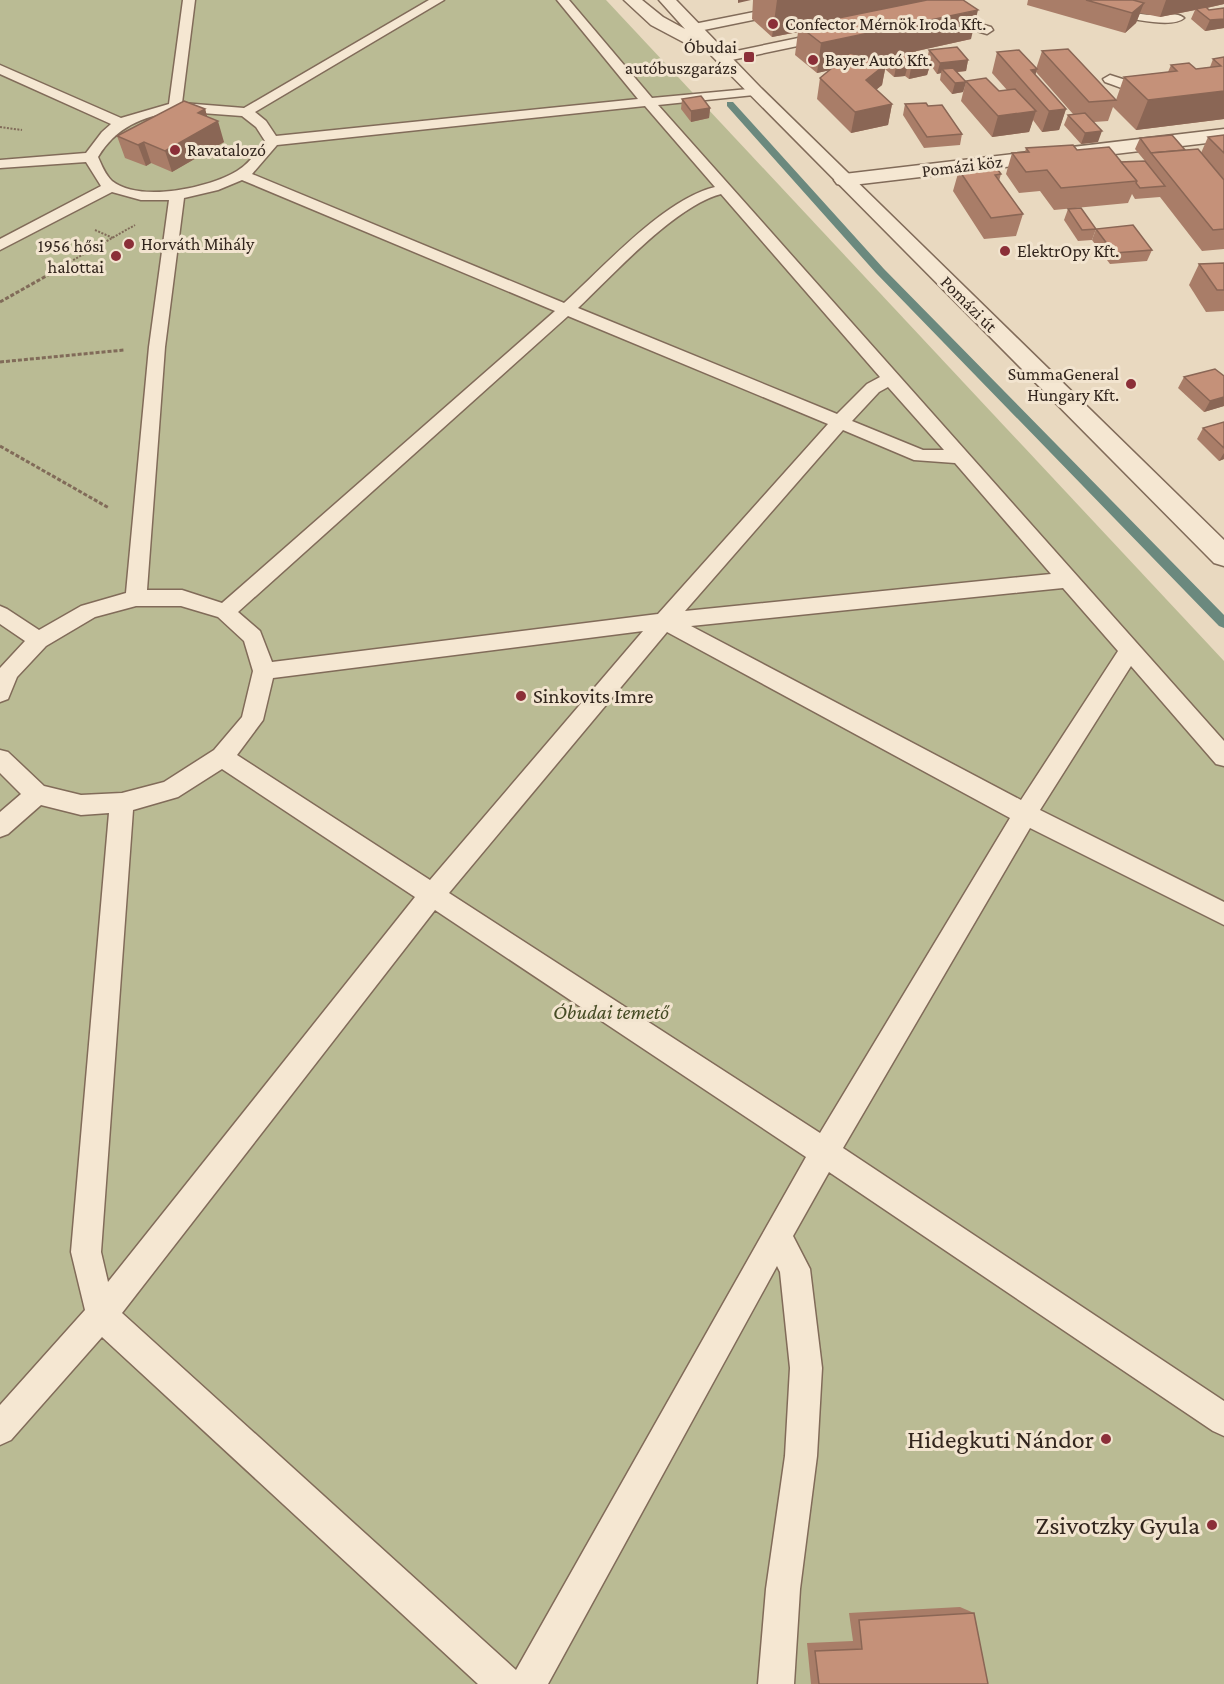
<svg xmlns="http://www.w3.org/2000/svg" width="1224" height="1684" viewBox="0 0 1224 1684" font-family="'Crimson Pro',serif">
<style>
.cemetery{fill:#babb94}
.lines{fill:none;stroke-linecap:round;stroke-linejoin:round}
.stream{fill:#6b897e;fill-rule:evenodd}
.service-casing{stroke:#816b59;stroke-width:3}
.minor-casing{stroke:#816b59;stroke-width:3}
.tertiary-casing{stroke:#816b59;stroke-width:3}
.path-far1{stroke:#816b59;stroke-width:2;stroke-dasharray:2 1.5;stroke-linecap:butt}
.path{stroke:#816b59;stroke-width:3;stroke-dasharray:4 2;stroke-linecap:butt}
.service{fill:#f5e7d2;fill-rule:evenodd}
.minor{fill:#f5e7d2;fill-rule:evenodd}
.tertiary{fill:#f5e7d2;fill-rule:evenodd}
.wall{fill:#a97d68;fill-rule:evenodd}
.shaded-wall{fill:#8a6655}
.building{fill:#c59179;stroke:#8a6655;stroke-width:1.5}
.poi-dot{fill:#8b2f38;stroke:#f2e4cf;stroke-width:2}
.labels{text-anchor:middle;stroke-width:6;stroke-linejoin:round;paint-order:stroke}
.far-poi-label{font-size:18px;fill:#32251d;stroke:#f2e4cf;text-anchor:start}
.far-street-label{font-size:18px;fill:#32251d;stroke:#f2e4cf}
.poi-label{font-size:21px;fill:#32251d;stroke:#f2e4cf;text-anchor:start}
.park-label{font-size:21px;font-style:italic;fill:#464c25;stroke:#f2e4cf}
.near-poi-label{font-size:26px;fill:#32251d;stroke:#f2e4cf;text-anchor:end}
</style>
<rect width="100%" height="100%" fill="#e9d9c0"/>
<path class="cemetery" d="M 0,0 L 606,0 L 1224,661 L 1224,1684 L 0,1684 Z"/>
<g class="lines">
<path class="stream" d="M 727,102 L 733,102 L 884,269 L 1224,615 L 1224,628 L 1219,626 L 876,273 L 727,106 Z"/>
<g class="service-casing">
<g id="service">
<path d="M 183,0 L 195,0 L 182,103 L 244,108 L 429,0 L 444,0 L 255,112 L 266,121 L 276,136 L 638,99 L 557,0 L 569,0 L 652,98 L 759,88 L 761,91 L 759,94 L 754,95 L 658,105 L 1224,741 L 1224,766 L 1216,764 L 1131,666 L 1040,810 L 1224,902 L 1224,925 L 1030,828 L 843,1148 L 1224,1401 L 1224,1436 L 1213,1431 L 829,1172 L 793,1236 L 810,1269 L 822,1368 L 817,1456 L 800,1589 L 794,1684 L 758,1684 L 766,1589 L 785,1456 L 790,1368 L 780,1272 L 777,1266 L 548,1684 L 478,1684 L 102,1337 L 11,1440 L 0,1445 L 0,1405 L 85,1310 L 71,1252 L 109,813 L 81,815 L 41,805 L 8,834 L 0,837 L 0,812 L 21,794 L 0,773 L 0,750 L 8,752 L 44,786 L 81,795 L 122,793 L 164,782 L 214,750 L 242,717 L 253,671 L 244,641 L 218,617 L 181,606 L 136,606 L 95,617 L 46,646 L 17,677 L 8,699 L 0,702 L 0,668 L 25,641 L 0,624 L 0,606 L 7,609 L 39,630 L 81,606 L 126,593 L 149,347 L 169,200 L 141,200 L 112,192 L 0,250 L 0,239 L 101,186 L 86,162 L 0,168 L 0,160 L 86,153 L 102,132 L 111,124 L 0,74 L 0,65 L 121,118 L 169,104 ZM 645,106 L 715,187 C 663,200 605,266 564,303 L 252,174 L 277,145 ZM 175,111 L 242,116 L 256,127 L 265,141 C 257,152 249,164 237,171 C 209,188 140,203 112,181 C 105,174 102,166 98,157 C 116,127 142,117 175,111 ZM 242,180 L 555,311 L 222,603 L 182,590 L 147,590 L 165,347 L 184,198 L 218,190 ZM 721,194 L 880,377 L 867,384 L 837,414 L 578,308 C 614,274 675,206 721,194 ZM 568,316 L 828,424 L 658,614 L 272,662 L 260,631 L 238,612 ZM 888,387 L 944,450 L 923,450 L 852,421 L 879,392 ZM 843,430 L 914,460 L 955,463 L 1051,574 L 685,611 ZM 1063,588 L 1118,651 L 1021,800 L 691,626 ZM 643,631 L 430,880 L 237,755 L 263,720 L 273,678 ZM 667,632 L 1010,818 L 820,1133 L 449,893 ZM 222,769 L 415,897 L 108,1282 L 101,1252 L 133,810 L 178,797 ZM 435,910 L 806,1157 L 516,1670 L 122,1313 Z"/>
<path d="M 814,0 L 838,0 L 832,4 L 694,32 L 688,28 L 694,24 Z"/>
<path d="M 1066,0 C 1097,0 1123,14 1152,15 C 1162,16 1176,11 1184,18 C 1168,33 1090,8 1068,3 Z"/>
<path d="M 943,13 L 991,27 L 993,30 L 987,34 L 939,20 L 937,17 Z"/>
<path d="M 827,32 L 833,36 L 831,39 L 722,62 L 716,58 L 722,54 Z"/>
<path d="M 1110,75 L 1138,84 L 1159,86 L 1161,89 C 1148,101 1120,87 1105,82 L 1103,79 Z"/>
</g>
</g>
<g class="minor-casing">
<path id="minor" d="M 1224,129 L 1224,141 L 844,186 L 837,184 L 834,180 L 837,176 L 844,174 Z"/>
</g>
<g class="tertiary-casing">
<path id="tertiary" d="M 624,0 L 642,0 L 663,17 L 685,29 L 659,0 L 676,0 L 760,87 L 1224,540 L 1224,566 L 1214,563 L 698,42 L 691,44 L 685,43 L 651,25 Z"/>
</g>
<g class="path-far1">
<path d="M 0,127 L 22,130"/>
<path d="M 95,230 L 113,238"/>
<path d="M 61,267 L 135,225"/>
</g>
<g class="path">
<path d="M 0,302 L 64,266"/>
<path d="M 0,362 L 124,350"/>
<path d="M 0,446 L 109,508"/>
</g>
<use href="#service" class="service"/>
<use href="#minor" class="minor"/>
<use href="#tertiary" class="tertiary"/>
</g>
<g class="wall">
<path d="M 753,0 L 923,0 L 923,1 L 971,39 L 908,53 L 930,65 L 927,75 L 909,79 L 905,76 L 894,77 L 885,69 L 882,85 L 876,90 L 892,104 L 888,125 L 851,133 L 817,99 L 820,78 L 830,70 L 817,73 L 795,55 L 798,32 L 772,37 L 752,19 ZM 886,58 L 884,63 L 874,60 Z"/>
<path d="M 1028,0 L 1224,0 L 1224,4 L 1207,8 L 1209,10 L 1224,8 L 1224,28 L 1205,31 L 1191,19 L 1195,10 L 1160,17 L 1140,13 L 1136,23 L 1125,33 L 1027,5 Z"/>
<path d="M 929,50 L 968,60 L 966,71 L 957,72 L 966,82 L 963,92 L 952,94 L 940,80 L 941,73 L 937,74 L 927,60 Z"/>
<path d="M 1042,51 L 1116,100 L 1124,77 L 1168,72 L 1171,65 L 1196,69 L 1210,67 L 1213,59 L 1224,57 L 1224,119 L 1136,130 L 1113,107 L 1108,121 L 1094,122 L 1098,142 L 1081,144 L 1064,125 L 1068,115 L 1073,114 L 1036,72 L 1035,75 L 1066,109 L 1059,130 L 1042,132 L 1033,120 L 1029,132 L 992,137 L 961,101 L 966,81 L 999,91 L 1007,90 L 992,73 L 997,52 L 1036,69 Z"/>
<path d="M 682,99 L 710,108 L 709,118 L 691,122 L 681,109 Z"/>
<path d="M 905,104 L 928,106 L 962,134 L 960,145 L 924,148 L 903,115 Z"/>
<path d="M 205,109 L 207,116 L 224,142 L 172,172 L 151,163 L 146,166 L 125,158 L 117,136 Z"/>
<path d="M 1224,135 L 1224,249 L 1202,251 L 1160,197 L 1135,199 L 1132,194 L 1128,203 L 1054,210 L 1040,191 L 1019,193 L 1006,174 L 1012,153 L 1025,152 L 1026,148 L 1077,150 L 1121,162 L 1145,161 L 1135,149 L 1140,138 L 1185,150 L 1201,153 L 1208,137 Z"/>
<path d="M 959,170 L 1001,174 L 999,181 L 1023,214 L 1016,236 L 984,239 L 953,191 Z"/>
<path d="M 1068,209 L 1096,229 L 1092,240 L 1078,241 L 1064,220 Z"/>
<path d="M 1096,229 L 1152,250 L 1147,261 L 1110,264 L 1092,240 Z"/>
<path d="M 1224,263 L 1224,311 L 1206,312 L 1189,285 L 1199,264 Z"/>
<path d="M 1224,376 L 1224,406 L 1204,412 L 1178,388 L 1184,377 Z"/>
<path d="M 1224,422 L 1224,459 L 1219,461 L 1197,439 L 1203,428 Z"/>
<path d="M 960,1607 L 974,1613 L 988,1684 L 811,1684 L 807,1643 L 853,1641 L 849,1613 Z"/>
</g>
<g class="shaded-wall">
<path d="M 738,0 L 751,0 L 738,3 Z"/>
<path d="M 777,0 L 923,0 L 921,7 L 799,26 L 798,32 L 772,37 Z"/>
<path d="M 1166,0 L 1224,0 L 1224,4 L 1197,10 L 1196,9 L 1195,10 L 1160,17 Z"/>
<path d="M 1144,3 L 1136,23 L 1125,33 L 1132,13 Z"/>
<path d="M 978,10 L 971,39 L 817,73 L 821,43 Z"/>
<path d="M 1224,19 L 1224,28 L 1205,31 L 1210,20 Z"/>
<path d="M 968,60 L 966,71 L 946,73 L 942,69 L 941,73 L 937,74 L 940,63 Z"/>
<path d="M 886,64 L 882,85 L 862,101 L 866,80 Z"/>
<path d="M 908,65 L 905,76 L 894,77 L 896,67 Z"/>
<path d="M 930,65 L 927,75 L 909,79 L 911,68 Z"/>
<path d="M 1037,69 L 1031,90 L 1031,70 Z"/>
<path d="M 966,82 L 963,92 L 952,94 L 955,83 Z"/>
<path d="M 1224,91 L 1224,119 L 1136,130 L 1148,100 Z"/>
<path d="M 892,104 L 888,125 L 851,133 L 855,112 Z"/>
<path d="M 710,108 L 709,118 L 691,122 L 691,111 Z"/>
<path d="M 205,109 L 210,126 L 218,121 L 224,142 L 172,172 L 165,151 L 198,113 Z"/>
<path d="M 1066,109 L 1059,130 L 1042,132 L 1049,111 Z"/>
<path d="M 1036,111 L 1029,132 L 992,137 L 998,116 Z"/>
<path d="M 1102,131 L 1098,142 L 1081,144 L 1085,133 Z"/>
<path d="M 144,142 L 151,163 L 146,166 L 138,145 Z"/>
<path d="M 1224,397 L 1224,406 L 1204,412 L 1210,401 Z"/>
<path d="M 1224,453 L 1224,459 L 1219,461 Z"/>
</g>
<g class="building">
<path d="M 927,0 L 963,0 L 978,10 L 821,43 L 799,26 Z"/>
<path d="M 1086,0 L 1133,0 L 1144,3 L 1132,13 Z"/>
<path d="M 1206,7 L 1209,10 L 1224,8 L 1224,19 L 1210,20 L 1196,9 Z"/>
<path d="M 957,47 L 968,60 L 940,63 L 929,50 Z"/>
<path d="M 1068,49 L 1116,100 L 1089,102 L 1042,51 Z"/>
<path d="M 1019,50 L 1037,69 L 1031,70 L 1066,109 L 1049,111 L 997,52 Z"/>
<path d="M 915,52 L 930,65 L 911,68 L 908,65 L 896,67 L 886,57 Z"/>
<path d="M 850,53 L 886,64 L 866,80 L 892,104 L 855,112 L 820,78 Z"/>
<path d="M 1224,57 L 1224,91 L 1148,100 L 1124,77 L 1177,71 L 1171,65 L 1189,63 L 1196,69 L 1221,66 L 1213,59 Z"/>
<path d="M 953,68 L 966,82 L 955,83 L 942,69 Z"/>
<path d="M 986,78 L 999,91 L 1015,89 L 1036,111 L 998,116 L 966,81 Z"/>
<path d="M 701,96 L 710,108 L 691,111 L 682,99 Z"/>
<path d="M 184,101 L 205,109 L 198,113 L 218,121 L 165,151 L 144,142 L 138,145 L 117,136 Z"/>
<path d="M 926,103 L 928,106 L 942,105 L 962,134 L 927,137 L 905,104 Z"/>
<path d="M 1085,113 L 1102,131 L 1085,133 L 1068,115 Z"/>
<path d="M 1172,135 L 1185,150 L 1151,153 L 1140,138 Z"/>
<path d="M 1224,135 L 1224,153 L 1208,137 Z"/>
<path d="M 1073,145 L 1077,150 L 1109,147 L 1137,181 L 1061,188 L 1047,170 L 1026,172 L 1012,153 L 1029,152 L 1026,148 Z"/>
<path d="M 1198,149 L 1224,180 L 1224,229 L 1213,230 L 1151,153 Z"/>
<path d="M 1145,161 L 1165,186 L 1140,188 L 1136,183 L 1137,181 L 1121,162 Z"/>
<path d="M 995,166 L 1001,174 L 995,175 L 1023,214 L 991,218 L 959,170 Z"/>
<path d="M 1081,208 L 1096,229 L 1082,230 L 1068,209 Z"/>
<path d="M 1133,225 L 1152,250 L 1114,253 L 1096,229 Z"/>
<path d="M 1224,263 L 1224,290 L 1217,290 L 1199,264 Z"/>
<path d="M 1215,369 L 1224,376 L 1224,397 L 1210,401 L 1184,377 Z"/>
<path d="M 1224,422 L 1224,448 L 1203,428 Z"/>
<path d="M 974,1613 L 988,1684 L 819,1684 L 815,1651 L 862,1649 L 859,1620 Z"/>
</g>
<g class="poi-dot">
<circle cx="773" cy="24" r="6"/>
<rect x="743" y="51" width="12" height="12" rx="3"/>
<circle cx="813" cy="60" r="6"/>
<circle cx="175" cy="150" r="6"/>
<circle cx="129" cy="244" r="6"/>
<circle cx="1005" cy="251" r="6"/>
<circle cx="116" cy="256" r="6"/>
<circle cx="1131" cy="384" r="6"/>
<circle cx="521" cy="696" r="6"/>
<circle cx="1106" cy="1439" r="6"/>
<circle cx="1212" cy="1525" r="6"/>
</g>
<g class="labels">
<g class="far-poi-label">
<text x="785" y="30">Confector Mérnök Iroda Kft.</text>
<text x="737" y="53" text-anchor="end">Óbudai<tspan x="737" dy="21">autóbuszgarázs</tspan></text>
<text x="825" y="66">Bayer Autó Kft.</text>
<text x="187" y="156">Ravatalozó</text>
<text x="141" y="250">Horváth Mihály</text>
<text x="104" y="252" text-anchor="end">1956 hősi<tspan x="104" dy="21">halottai</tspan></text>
<text x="1017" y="257">ElektrOpy Kft.</text>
<text x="1119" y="380" text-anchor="end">SummaGeneral<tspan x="1119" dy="21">Hungary Kft.</tspan></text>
</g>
<g class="far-street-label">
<text transform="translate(962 166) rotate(-7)" y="6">Pomázi köz</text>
<text transform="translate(969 304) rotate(45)" y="6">Pomázi út</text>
</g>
<g class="poi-label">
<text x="533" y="703">Sinkovits Imre</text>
</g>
<g class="park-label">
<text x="611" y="1019">Óbudai temető</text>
</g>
<g class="near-poi-label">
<text x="1094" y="1448">Hidegkuti Nándor</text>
<text x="1200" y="1534">Zsivotzky Gyula</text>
</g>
</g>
</svg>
